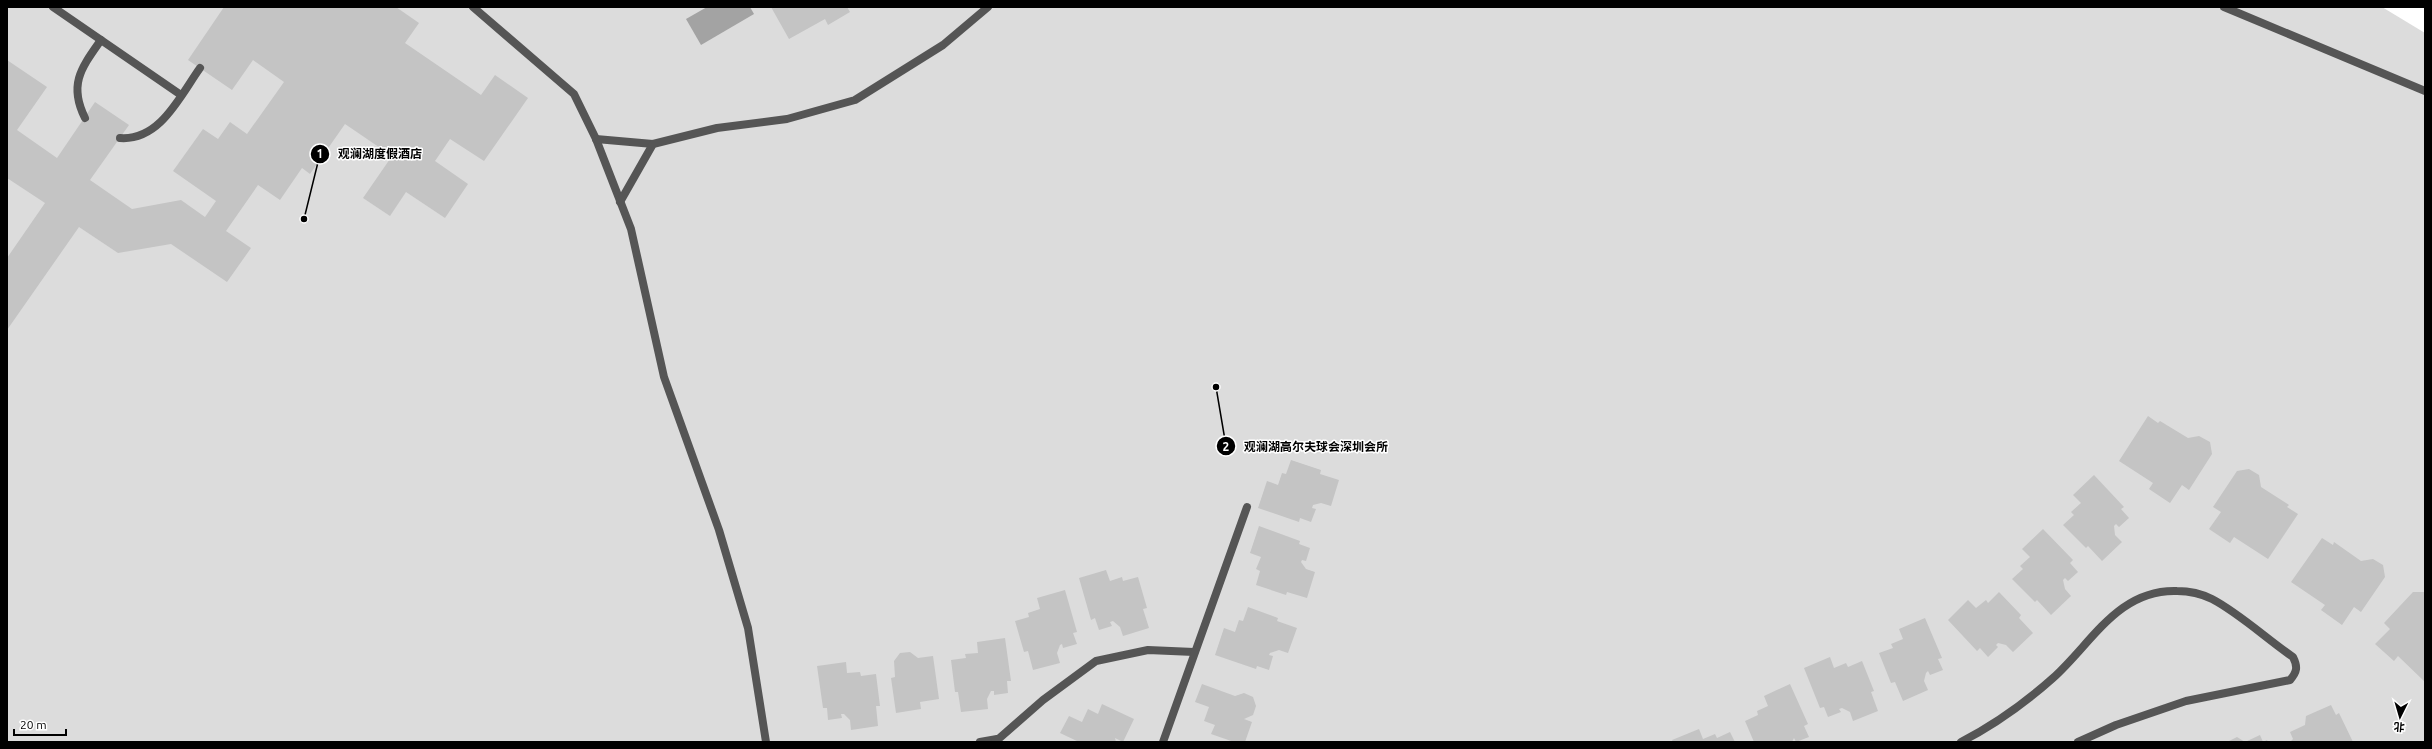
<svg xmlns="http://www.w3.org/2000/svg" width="2432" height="749" viewBox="0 0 2432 749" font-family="Ubuntu,'Noto Sans SC',sans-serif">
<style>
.green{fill:#dcdcdc}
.water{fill:#a3a3a3}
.building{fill:#c4c4c4}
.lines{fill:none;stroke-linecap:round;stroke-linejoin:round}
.service{stroke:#555;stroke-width:8}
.minor{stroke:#555;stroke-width:8}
.leader{fill:none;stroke:#000;stroke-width:1.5}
.callout-dot{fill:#000;stroke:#fff;stroke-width:1.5}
.mark-label{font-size:12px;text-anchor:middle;font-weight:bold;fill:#fff}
.callout-label{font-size:12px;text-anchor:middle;font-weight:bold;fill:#000;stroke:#fff;stroke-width:3;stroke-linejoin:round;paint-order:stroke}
</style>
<rect width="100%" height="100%" fill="#fff"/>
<path class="green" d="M 7,7 L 2382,7 L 2425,33 L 2425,742 L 7,742 Z"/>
<path class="water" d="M 707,7 L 750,7 L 754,14 L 701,45 L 686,19 Z"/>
<g class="building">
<path d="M 224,7 L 396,7 L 419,23 L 405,43 L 481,95 L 495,75 L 528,98 L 484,161 L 450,139 L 435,161 L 468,184 L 445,218 L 406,192 L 390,216 L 363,198 L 392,156 L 345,124 L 310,174 L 302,168 L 280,200 L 258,185 L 226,231 L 251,248 L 227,282 L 171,244 L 118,253 L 79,227 L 7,330 L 7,258 L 45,203 L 7,178 L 7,60 L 47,87 L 17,130 L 57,158 L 95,102 L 129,125 L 90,180 L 132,209 L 181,200 L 205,217 L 216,201 L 173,171 L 203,129 L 218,139 L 230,122 L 247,134 L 284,82 L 253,60 L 232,90 L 188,60 Z"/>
<path d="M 771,7 L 847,7 L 850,12 L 828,25 L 825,19 L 789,39 Z"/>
<path d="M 2148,416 L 2158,423 L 2160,421 L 2188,438 L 2199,436 L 2210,442 L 2212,454 L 2189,490 L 2182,485 L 2170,503 L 2149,489 L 2153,483 L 2119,461 Z"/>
<path d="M 1291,460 L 1321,470 L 1320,474 L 1339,480 L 1331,506 L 1321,503 L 1313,505 L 1312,508 L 1316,509 L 1311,522 L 1300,518 L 1299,522 L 1258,508 L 1267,481 L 1278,485 L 1282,473 L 1286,474 Z"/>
<path d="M 2249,469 L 2259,475 L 2261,487 L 2289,505 L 2287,507 L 2298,514 L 2268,559 L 2234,537 L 2230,543 L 2209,529 L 2221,512 L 2213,507 L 2237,471 Z"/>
<path d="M 2094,475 L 2124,507 L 2121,509 L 2129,518 L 2119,527 L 2116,524 L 2114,526 L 2115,535 L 2122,542 L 2102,561 L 2088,546 L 2086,548 L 2063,525 L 2074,515 L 2071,512 L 2081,503 L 2073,495 Z"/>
<path d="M 1259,526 L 1300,541 L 1299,544 L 1310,548 L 1306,561 L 1302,560 L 1301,562 L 1306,569 L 1315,572 L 1307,598 L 1287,592 L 1286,595 L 1256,585 L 1260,571 L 1256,569 L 1261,557 L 1250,553 Z"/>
<path d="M 2043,529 L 2073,560 L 2070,563 L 2078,572 L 2068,581 L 2065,578 L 2063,580 L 2065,589 L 2071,596 L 2051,615 L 2037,600 L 2035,602 L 2012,579 L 2023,569 L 2020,566 L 2030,557 L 2022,549 Z"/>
<path d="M 2322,538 L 2333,545 L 2334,542 L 2361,561 L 2373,559 L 2383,565 L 2385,577 L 2361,612 L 2354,607 L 2342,625 L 2321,610 L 2325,605 L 2291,582 Z"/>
<path d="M 1106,570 L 1110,581 L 1122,577 L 1123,581 L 1138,577 L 1147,608 L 1143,609 L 1149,628 L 1123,636 L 1120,627 L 1113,621 L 1110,622 L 1112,626 L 1099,630 L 1095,618 L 1091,620 L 1079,578 Z"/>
<path d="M 1065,590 L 1077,632 L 1073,633 L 1077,644 L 1063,648 L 1062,644 L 1060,645 L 1057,653 L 1060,663 L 1033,670 L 1028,651 L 1024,652 L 1015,621 L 1029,617 L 1028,613 L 1040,609 L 1037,598 Z"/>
<path d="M 1999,592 L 2021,615 L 2019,618 L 2033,633 L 2013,652 L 2006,645 L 1998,643 L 1996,645 L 1998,647 L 1988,657 L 1980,648 L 1977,651 L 1948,620 L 1968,600 L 1976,608 L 1986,600 L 1988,603 Z"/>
<path d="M 2413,592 L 2425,592 L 2425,682 L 2398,656 L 2394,661 L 2375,644 L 2390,629 L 2384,623 Z"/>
<path d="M 1248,607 L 1278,618 L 1277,621 L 1297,628 L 1288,653 L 1279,650 L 1270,653 L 1269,655 L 1273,656 L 1269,670 L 1257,666 L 1256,669 L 1215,655 L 1224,628 L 1235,632 L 1239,620 L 1243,621 Z"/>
<path d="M 1925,618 L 1942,658 L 1938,659 L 1943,670 L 1930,675 L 1928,671 L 1926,673 L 1924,681 L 1928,690 L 1903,701 L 1895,682 L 1891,683 L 1879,653 L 1893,648 L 1891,644 L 1903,639 L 1899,629 Z"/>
<path d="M 1005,638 L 1011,681 L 1007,681 L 1008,693 L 994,695 L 994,691 L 991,691 L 987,699 L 988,709 L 961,712 L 958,692 L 955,692 L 951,660 L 966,658 L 965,654 L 978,653 L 977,642 Z"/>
<path d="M 910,652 L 918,658 L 933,656 L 939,699 L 920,702 L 921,709 L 896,713 L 891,678 L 895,677 L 894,661 L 900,653 Z"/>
<path d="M 1830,657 L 1834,668 L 1846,663 L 1848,667 L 1862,661 L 1874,691 L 1871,692 L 1878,711 L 1853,721 L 1850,712 L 1842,708 L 1839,709 L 1841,712 L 1828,717 L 1824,707 L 1820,708 L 1804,668 Z"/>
<path d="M 846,662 L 847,673 L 860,672 L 861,676 L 876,674 L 880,706 L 876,706 L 878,726 L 851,730 L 850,720 L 844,714 L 841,714 L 842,718 L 828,720 L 827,708 L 823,708 L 817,666 Z"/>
<path d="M 1202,684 L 1235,696 L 1244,693 L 1253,697 L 1256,706 L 1253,715 L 1244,719 L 1252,722 L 1245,742 L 1234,742 L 1211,734 L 1215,725 L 1204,721 L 1209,707 L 1195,702 Z"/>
<path d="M 1790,684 L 1808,724 L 1804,726 L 1809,737 L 1796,742 L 1794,738 L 1792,742 L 1754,742 L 1745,721 L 1758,715 L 1757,711 L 1768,706 L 1764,696 Z"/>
<path d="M 1102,704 L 1134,719 L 1123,742 L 1115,738 L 1116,742 L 1079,742 L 1060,733 L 1069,716 L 1082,722 L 1088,709 L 1098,714 Z"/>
<path d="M 2331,705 L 2336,715 L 2339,713 L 2353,742 L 2290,742 L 2293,739 L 2290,732 L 2305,725 L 2306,716 Z"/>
<path d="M 1699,729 L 1703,739 L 1715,734 L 1717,738 L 1730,732 L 1735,742 L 1673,742 L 1672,740 Z"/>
<path d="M 2260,735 L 2263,742 L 2267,740 L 2268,742 L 2227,742 L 2237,737 L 2245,742 Z"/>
</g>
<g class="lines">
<g class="service">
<path d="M 53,7 L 181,95"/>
<path d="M 85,118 C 68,84 82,67 101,40"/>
<path d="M 120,138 C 160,141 180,96 200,68"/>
</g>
<g class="minor">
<path d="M 473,7 L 574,94 L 596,139 L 631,229 L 664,377 L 719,530 L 748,628 L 766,742"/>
<path d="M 2224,7 L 2425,91"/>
<path d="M 596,139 L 653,144"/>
<path d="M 620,202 L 653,144 L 717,128 L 787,119 L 855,100 L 943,45 L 988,7"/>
<path d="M 980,742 L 997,739"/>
<path d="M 995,742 L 1043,700 L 1096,661 L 1148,650 L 1194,652"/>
<path d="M 1163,742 L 1247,507"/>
<path d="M 1961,742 C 1994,725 2025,703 2053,678 C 2092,643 2118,589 2177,591 C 2189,591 2202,594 2212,599 C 2239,613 2268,640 2293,657 C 2298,667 2297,672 2290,680 L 2186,701 L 2116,725 L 2078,742"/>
</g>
</g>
<path class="leader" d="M304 219L320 154M1216 387L1226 446"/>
<g class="callout-dot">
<circle cx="304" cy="219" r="4"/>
<circle cx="1216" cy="387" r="4"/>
<circle cx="320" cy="154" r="10"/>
<circle cx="1226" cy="446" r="10"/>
</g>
<g class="mark-label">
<text x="320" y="158">1</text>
<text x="1226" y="451">2</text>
</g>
<g class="callout-label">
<text x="380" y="158">观澜湖度假酒店</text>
<text x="1316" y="451">观澜湖高尔夫球会深圳会所</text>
</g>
<rect width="2432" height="749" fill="none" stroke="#000000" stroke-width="16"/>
<g transform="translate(2400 717) rotate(185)" stroke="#ffffff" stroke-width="3" paint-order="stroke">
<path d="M0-3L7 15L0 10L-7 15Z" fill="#000000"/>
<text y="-6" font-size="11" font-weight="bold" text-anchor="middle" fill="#000000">北</text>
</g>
<path d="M14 729v6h52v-6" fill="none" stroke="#000000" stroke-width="2"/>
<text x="20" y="729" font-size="12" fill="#000000" stroke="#ffffff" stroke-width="3" paint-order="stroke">20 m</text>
</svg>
